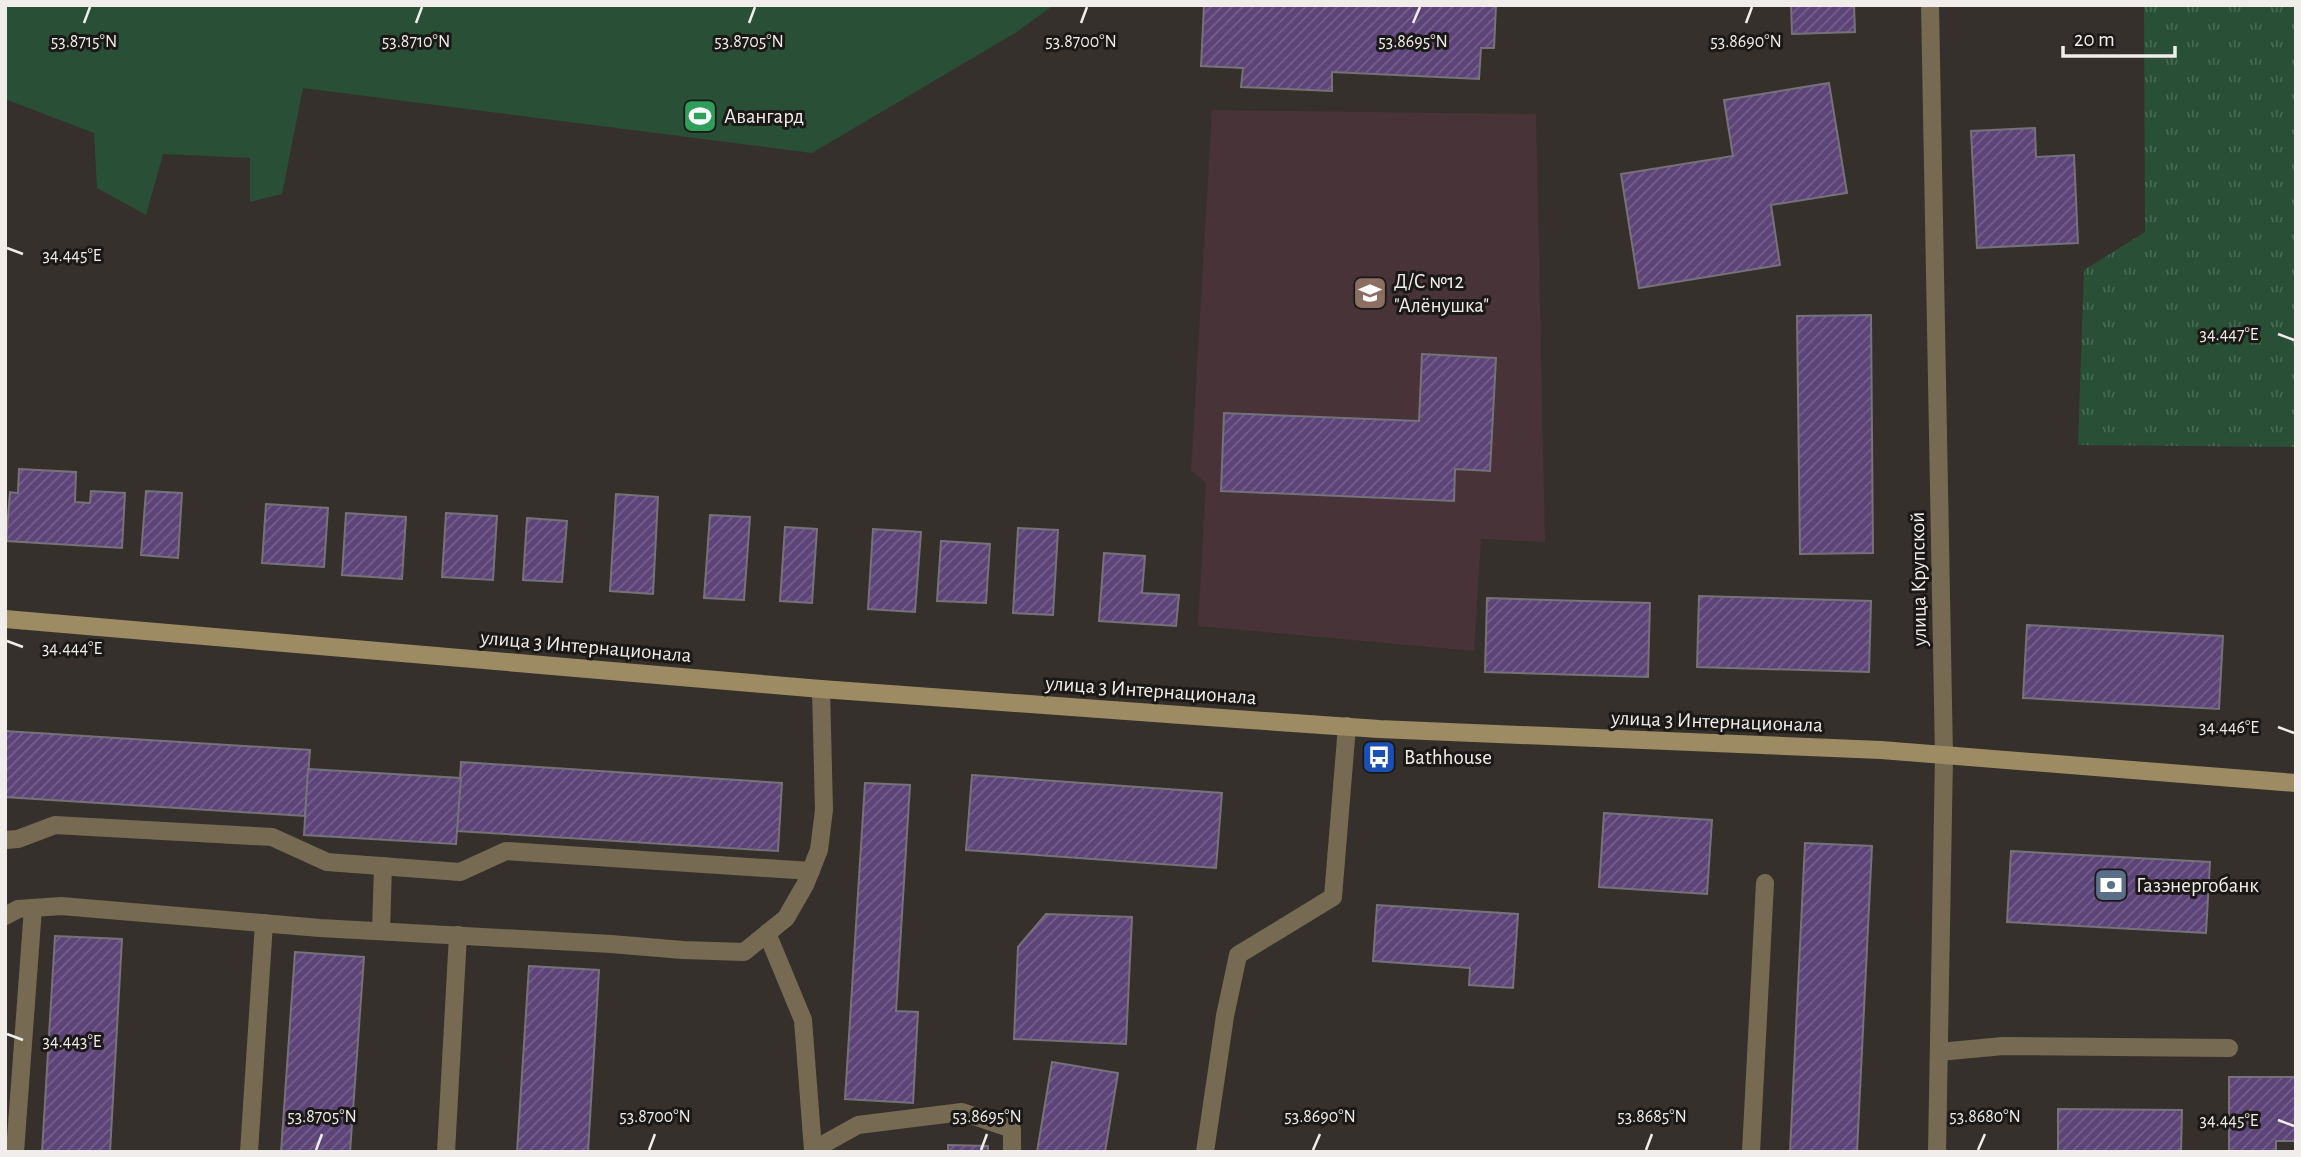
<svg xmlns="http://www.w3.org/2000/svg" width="2301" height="1157" viewBox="0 0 2301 1157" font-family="'Alegreya Sans',sans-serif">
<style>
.education{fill:#473338}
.grass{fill:url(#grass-tufts)}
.pitch{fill:#294f36}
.building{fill:url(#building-hatch);stroke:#757278;stroke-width:2}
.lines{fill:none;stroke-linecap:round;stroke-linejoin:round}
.lane{stroke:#766b52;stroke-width:18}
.street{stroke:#766b52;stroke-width:18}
.secondary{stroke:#9c8b63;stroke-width:18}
.ticks{fill:none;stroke:#f1edeb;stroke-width:2.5}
.labels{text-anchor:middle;stroke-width:6;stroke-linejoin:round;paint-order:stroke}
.poi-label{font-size:21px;fill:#f1edeb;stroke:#1b1917;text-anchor:start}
.street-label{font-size:21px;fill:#f1edeb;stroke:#1b1917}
.ticks-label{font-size:18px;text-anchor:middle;fill:#f1edeb;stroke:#1b1917;stroke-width:6;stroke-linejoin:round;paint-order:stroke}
</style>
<defs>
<pattern id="grass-tufts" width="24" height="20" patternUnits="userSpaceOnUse" patternTransform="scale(1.75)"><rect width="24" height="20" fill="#294f36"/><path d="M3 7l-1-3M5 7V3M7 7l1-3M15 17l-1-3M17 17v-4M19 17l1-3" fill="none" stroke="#486953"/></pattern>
<pattern id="building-hatch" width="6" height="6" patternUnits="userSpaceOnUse" patternTransform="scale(1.75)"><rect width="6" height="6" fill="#5d4478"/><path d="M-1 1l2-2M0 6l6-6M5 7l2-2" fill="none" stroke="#755f8b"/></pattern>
</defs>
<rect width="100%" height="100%" fill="#36302c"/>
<path class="education" d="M 1212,110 L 1536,114 L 1545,542 L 1481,539 L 1474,651 L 1198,626 L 1206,483 L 1191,471 Z"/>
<path class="grass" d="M 2144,5 L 2296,5 L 2296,447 L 2078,445 L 2084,270 L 2145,232 Z"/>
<path class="pitch" d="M 5,5 L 1054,5 L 1015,33 L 812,153 L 303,88 L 282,194 L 250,202 L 250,158 L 163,154 L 146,215 L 97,188 L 94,133 L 5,99 Z"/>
<g class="building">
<path d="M 1204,5 L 1496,5 L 1494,48 L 1481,48 L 1479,79 L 1332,72 L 1332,91 L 1241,87 L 1243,68 L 1201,66 Z"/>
<path d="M 1791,5 L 1854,5 L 1855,32 L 1792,34 Z"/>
<path d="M 1829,83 L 1847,193 L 1771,205 L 1780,265 L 1639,288 L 1621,174 L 1733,156 L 1724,100 Z"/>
<path d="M 2035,128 L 2036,157 L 2074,155 L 2078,243 L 1977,248 L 1971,131 Z"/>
<path d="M 1871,315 L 1873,553 L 1800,554 L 1797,316 Z"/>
<path d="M 1422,354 L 1496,358 L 1490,471 L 1455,469 L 1454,501 L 1221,491 L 1224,413 L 1419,421 Z"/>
<path d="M 19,469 L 76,472 L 75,502 L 90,503 L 91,491 L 125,493 L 122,548 L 6,541 L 10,492 L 18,493 Z"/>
<path d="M 146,491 L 182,493 L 178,558 L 141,555 Z"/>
<path d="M 616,494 L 658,497 L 653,594 L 610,591 Z"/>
<path d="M 266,504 L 328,508 L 324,567 L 262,563 Z"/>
<path d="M 346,513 L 406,517 L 402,579 L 342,575 Z"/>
<path d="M 446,513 L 497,516 L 493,580 L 442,577 Z"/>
<path d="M 710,515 L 750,517 L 744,600 L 704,598 Z"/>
<path d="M 527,518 L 567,521 L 562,582 L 523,580 Z"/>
<path d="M 785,527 L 817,529 L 812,603 L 780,601 Z"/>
<path d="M 1018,528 L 1058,530 L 1053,615 L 1013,613 Z"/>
<path d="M 873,529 L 921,532 L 915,612 L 868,609 Z"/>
<path d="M 941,541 L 990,544 L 986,603 L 937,601 Z"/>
<path d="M 1104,553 L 1145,556 L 1142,593 L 1179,595 L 1176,626 L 1099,621 Z"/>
<path d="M 1699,596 L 1871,601 L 1869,672 L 1697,667 Z"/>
<path d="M 1487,598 L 1650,603 L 1648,677 L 1485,672 Z"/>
<path d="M 2027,625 L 2223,636 L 2219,709 L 2023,698 Z"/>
<path d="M 5,731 L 310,750 L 305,816 L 5,797 Z"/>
<path d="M 461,762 L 782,783 L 778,851 L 457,831 Z"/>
<path d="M 308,769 L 461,778 L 456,844 L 304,835 Z"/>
<path d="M 972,775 L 1222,793 L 1216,868 L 966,850 Z"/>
<path d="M 865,783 L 910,785 L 896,1011 L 918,1012 L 913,1103 L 845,1099 Z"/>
<path d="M 1604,813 L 1712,820 L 1707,894 L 1599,887 Z"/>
<path d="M 1805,843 L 1872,846 L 1857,1152 L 1790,1152 Z"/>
<path d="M 2011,851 L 2210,862 L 2206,933 L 2007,922 Z"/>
<path d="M 1377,905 L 1518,914 L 1513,988 L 1469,985 L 1470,968 L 1373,961 Z"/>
<path d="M 1046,914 L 1132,917 L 1126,1044 L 1014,1039 L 1018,947 Z"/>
<path d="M 55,936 L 122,939 L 110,1152 L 42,1152 Z"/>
<path d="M 295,952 L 364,957 L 350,1152 L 281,1152 Z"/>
<path d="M 529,966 L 599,970 L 588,1152 L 517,1152 Z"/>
<path d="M 1052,1062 L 1118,1073 L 1105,1152 L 1037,1152 Z"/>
<path d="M 2229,1077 L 2296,1077 L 2296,1141 L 2276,1141 L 2276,1152 L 2229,1152 Z"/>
<path d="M 2058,1109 L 2182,1110 L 2181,1152 L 2058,1152 Z"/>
<path d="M 948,1145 L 988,1146 L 988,1152 L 948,1152 Z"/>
</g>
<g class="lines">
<g class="lane">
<path d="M 5,840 L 18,839 L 55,825 L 272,837 L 327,862 L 460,872 L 506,851 L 811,871"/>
<path d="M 5,916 L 18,909 L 61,906 L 320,928 L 611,944 L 683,950 L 744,952 L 786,918 L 805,885 L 819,850 L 824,810 L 821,689"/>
<path d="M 381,931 L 383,866"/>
<path d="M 767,933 L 803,1020 L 813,1150"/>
<path d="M 1939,1052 L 2003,1046 L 2229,1048"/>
<path d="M 15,1152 L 33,908"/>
<path d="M 249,1152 L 264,923"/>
<path d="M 446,1152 L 458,935"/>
<path d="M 813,1152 L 813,1150 L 858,1125 L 962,1112 L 1012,1129 L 1012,1152"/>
<path d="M 1205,1152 L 1225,1016 L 1238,955 L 1333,897 L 1347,726"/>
<path d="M 1751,1152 L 1765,883"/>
</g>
<path class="street" d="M 1930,5 L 1944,756 L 1937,1152"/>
<path class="secondary" d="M 5,619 L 821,689 L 1236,719 L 1379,729 L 1881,750 L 2296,783"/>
</g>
<path class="ticks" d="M 84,23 L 90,7M 416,23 L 422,7M 749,23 L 755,7M 1081,23 L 1087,7M 1413,23 L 1420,7M 1746,23 L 1752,7M 7,248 L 23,254M 2278,334 L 2294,340M 7,641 L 23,647M 2278,727 L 2294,733M 7,1034 L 23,1040M 2278,1120 L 2294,1126M 316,1150 L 322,1134M 649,1150 L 655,1134M 981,1150 L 987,1134M 1313,1150 L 1320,1134M 1646,1150 L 1652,1134M 1978,1150 L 1985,1134"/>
<defs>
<g id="stadium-square" transform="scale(1.75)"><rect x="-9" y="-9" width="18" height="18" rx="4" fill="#2e9e5b" stroke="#1b1917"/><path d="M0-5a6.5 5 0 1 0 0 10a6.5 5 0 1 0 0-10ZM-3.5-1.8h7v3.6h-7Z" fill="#fff"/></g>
<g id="school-square" transform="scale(1.75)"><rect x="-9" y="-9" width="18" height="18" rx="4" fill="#8d6e63" stroke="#1b1917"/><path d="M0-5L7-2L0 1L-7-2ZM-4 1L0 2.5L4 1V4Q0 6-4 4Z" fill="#fff"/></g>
<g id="bus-square" transform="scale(1.75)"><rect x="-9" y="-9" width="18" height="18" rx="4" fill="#1a4fb4" stroke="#1b1917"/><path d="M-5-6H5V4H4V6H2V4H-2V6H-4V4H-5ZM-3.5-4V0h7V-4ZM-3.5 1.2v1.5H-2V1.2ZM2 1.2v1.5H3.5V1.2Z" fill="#fff"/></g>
<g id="bank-square" transform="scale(1.75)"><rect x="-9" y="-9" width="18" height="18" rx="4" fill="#5c6f8a" stroke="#1b1917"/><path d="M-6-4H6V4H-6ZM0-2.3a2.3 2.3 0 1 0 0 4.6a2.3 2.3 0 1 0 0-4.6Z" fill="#fff"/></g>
</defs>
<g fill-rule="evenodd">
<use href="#stadium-square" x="700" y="116"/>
<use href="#school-square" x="1370" y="293"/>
<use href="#bus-square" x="1379" y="757"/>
<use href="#bank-square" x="2111" y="885"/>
</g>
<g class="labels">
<g class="poi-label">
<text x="724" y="123">Авангард</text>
<text x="1394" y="288">Д/С №12<tspan x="1394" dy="24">"Алёнушка"</tspan></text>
<text x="1404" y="764">Bathhouse</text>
<text x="2136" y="892">Газэнергобанк</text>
</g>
<g class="street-label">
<text transform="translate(1918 579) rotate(-91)" y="7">улица Крупской</text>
<text transform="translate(586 646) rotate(5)" y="7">улица 3 Интернационала</text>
<text transform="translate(1151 690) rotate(4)" y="7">улица 3 Интернационала</text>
<text transform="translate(1717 721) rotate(2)" y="7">улица 3 Интернационала</text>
</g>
</g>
<g class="ticks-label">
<text x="749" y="47">53.8705°N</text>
<text x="1081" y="47">53.8700°N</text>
<text x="1413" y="47">53.8695°N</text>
<text x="1746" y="47">53.8690°N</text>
<text x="84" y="47">53.8715°N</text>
<text x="416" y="47">53.8710°N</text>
<text x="72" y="261">34.445°E</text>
<text x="2229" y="340">34.447°E</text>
<text x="72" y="654">34.444°E</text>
<text x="2229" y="733">34.446°E</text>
<text x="72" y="1047">34.443°E</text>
<text x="322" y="1122">53.8705°N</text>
<text x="655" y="1122">53.8700°N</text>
<text x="987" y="1122">53.8695°N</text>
<text x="1320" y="1122">53.8690°N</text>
<text x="1652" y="1122">53.8685°N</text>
<text x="1985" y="1122">53.8680°N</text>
<text x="2229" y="1126">34.445°E</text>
</g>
<rect width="2301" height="1157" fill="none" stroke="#f1edeb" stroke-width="14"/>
<path d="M2063 46v10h112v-10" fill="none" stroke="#f1edeb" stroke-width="3.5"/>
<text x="2074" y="46" font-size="21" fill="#f1edeb" stroke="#1b1917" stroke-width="5" paint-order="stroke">20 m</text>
</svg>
